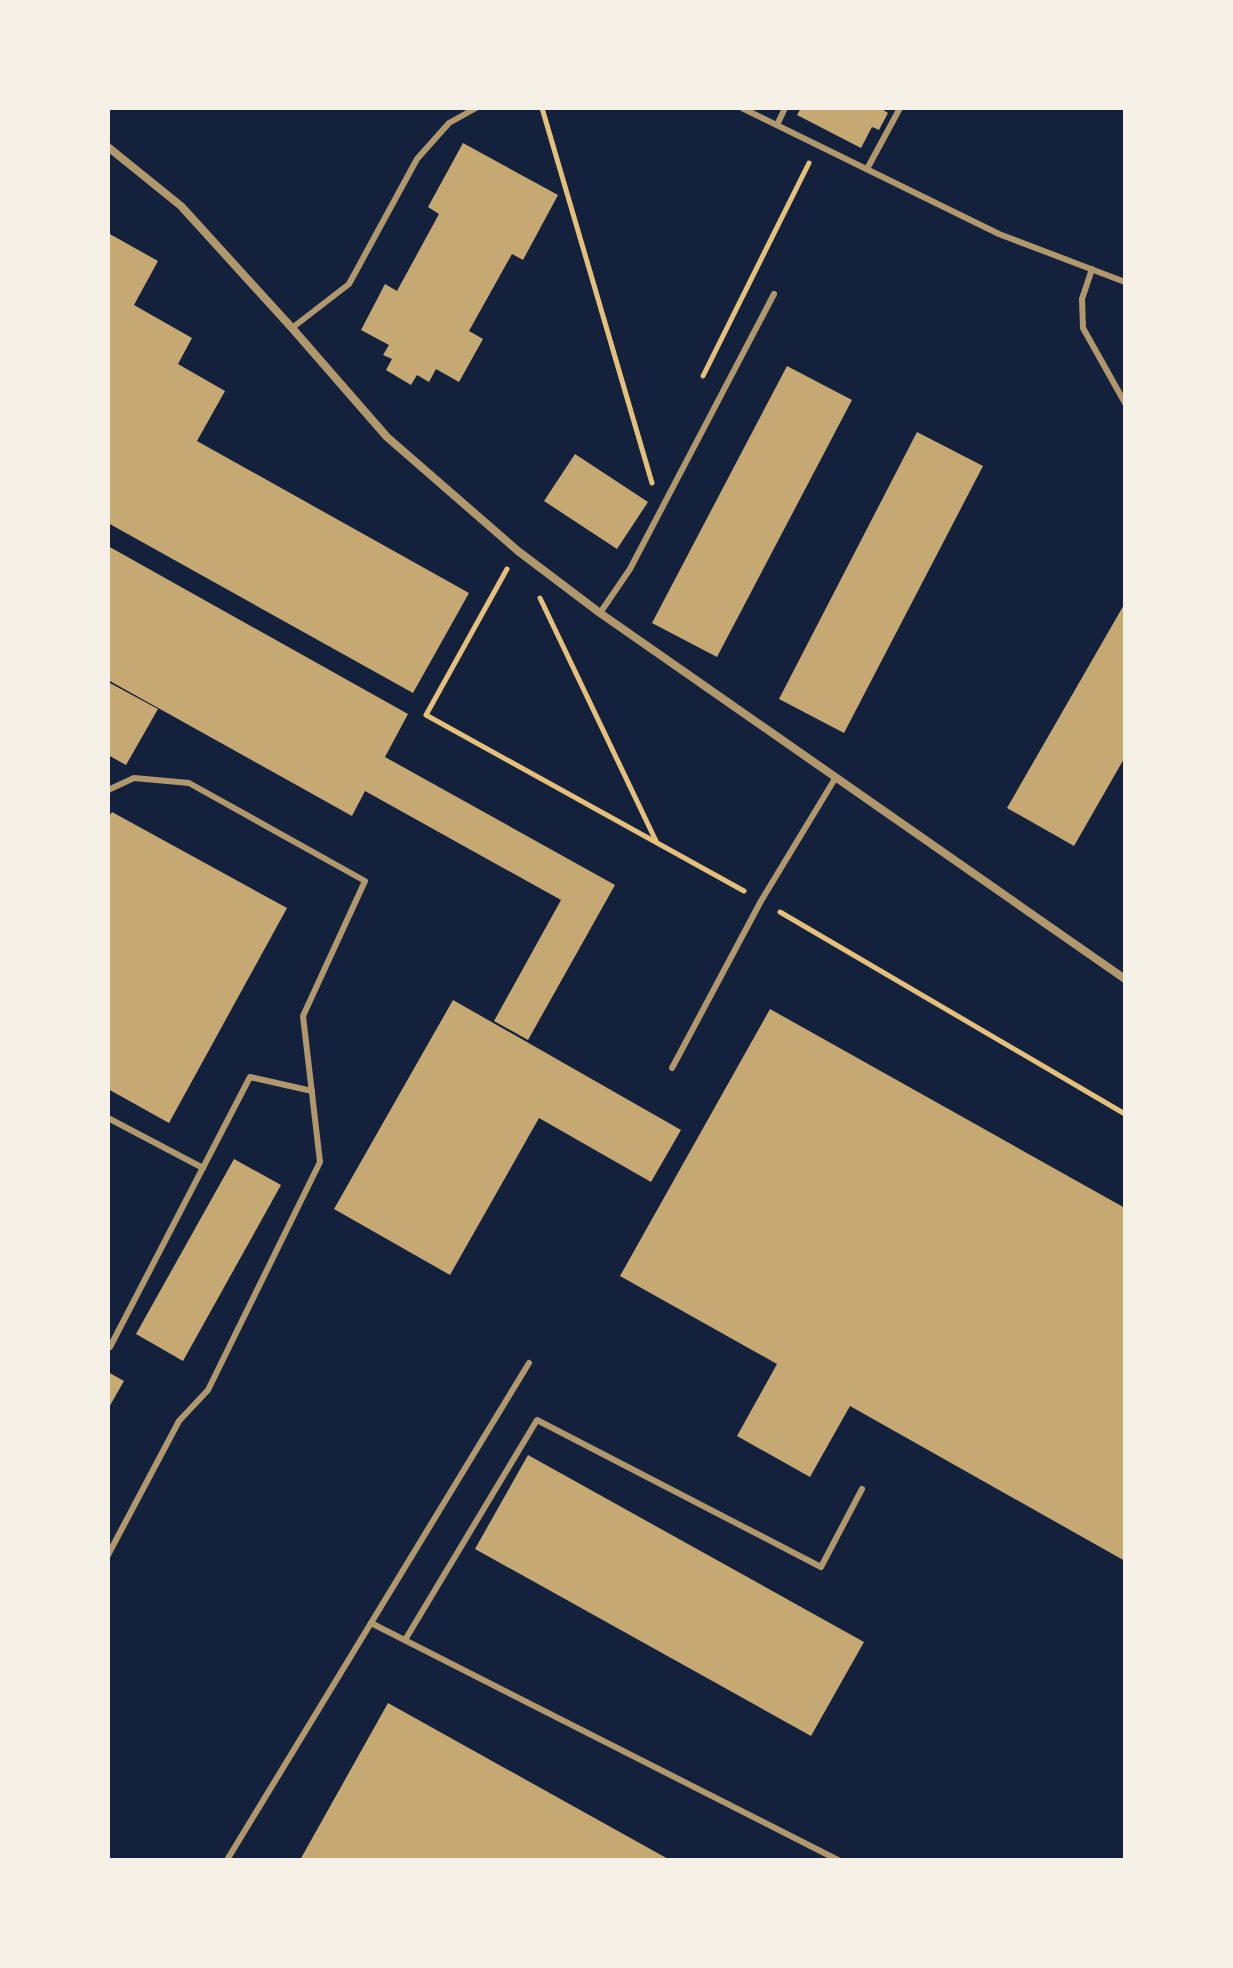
<svg xmlns="http://www.w3.org/2000/svg" width="1233" height="1968" viewBox="0 0 1233 1968" font-family="Lato,sans-serif">
<style>
.building{fill:#c6a872}
.lines{fill:none;stroke-linecap:round;stroke-linejoin:round}
.path{stroke:#e5c07b;stroke-width:5}
.service{stroke:#b1986c;stroke-width:6}
.minor{stroke:#b1986c;stroke-width:8}
</style>
<rect width="100%" height="100%" fill="#14213d"/>
<g class="building">
<path d="M 801,108 L 880,108 L 888,113 L 879,130 L 872,127 L 861,148 L 797,115 Z"/>
<path d="M 463,143 L 558,195 L 523,260 L 512,254 L 469,331 L 483,339 L 459,382 L 436,369 L 429,382 L 417,375 L 411,385 L 386,370 L 392,359 L 383,355 L 389,345 L 361,330 L 385,284 L 397,291 L 439,214 L 428,207 Z"/>
<path d="M 108,233 L 158,261 L 134,305 L 192,338 L 178,364 L 225,391 L 197,441 L 469,593 L 413,693 L 108,523 Z"/>
<path d="M 787,366 L 852,400 L 717,657 L 652,623 Z"/>
<path d="M 917,432 L 983,466 L 844,733 L 779,699 Z"/>
<path d="M 575,454 L 648,502 L 617,549 L 544,501 Z"/>
<path d="M 108,546 L 408,714 L 385,757 L 615,885 L 528,1040 L 494,1021 L 561,900 L 365,791 L 352,816 L 108,680 Z"/>
<path d="M 1125,603 L 1125,757 L 1074,846 L 1007,808 Z"/>
<path d="M 108,682 L 158,709 L 126,765 L 108,755 Z"/>
<path d="M 112,812 L 287,908 L 169,1123 L 108,1089 L 108,818 Z"/>
<path d="M 453,1000 L 681,1130 L 651,1182 L 539,1118 L 450,1275 L 334,1209 Z"/>
<path d="M 770,1009 L 1125,1208 L 1125,1561 L 850,1406 L 810,1477 L 737,1436 L 777,1364 L 620,1276 Z"/>
<path d="M 234,1159 L 281,1185 L 183,1361 L 136,1334 Z"/>
<path d="M 108,1372 L 124,1381 L 108,1409 Z"/>
<path d="M 528,1455 L 864,1642 L 811,1736 L 475,1549 Z"/>
<path d="M 388,1703 L 670,1860 L 300,1860 Z"/>
</g>
<g class="lines">
<g class="path">
<path d="M 542,108 L 652,483"/>
<path d="M 703,376 L 809,163"/>
<path d="M 507,569 L 426,715 L 744,891"/>
<path d="M 540,598 L 656,841"/>
<path d="M 780,912 L 1125,1114"/>
</g>
<g class="service">
<path d="M 742,108 L 999,234 L 1125,282"/>
<path d="M 777,125 L 785,108"/>
<path d="M 867,169 L 900,108"/>
<path d="M 1092,269 L 1082,299 L 1083,328 L 1125,403"/>
<path d="M 292,328 L 349,284 L 417,159 L 449,123 L 476,108"/>
<path d="M 600,613 L 630,569 L 774,294"/>
<path d="M 108,790 L 134,778 L 189,783 L 365,881 L 303,1016 L 320,1162 L 208,1390 L 179,1421 L 108,1555"/>
<path d="M 672,1068 L 761,901 L 836,777"/>
<path d="M 108,1118 L 203,1168"/>
<path d="M 108,1346 L 110,1347 L 250,1077 L 312,1091"/>
<path d="M 371,1623 L 838,1860"/>
<path d="M 405,1640 L 537,1420 L 821,1567 L 862,1489"/>
<path d="M 227,1860 L 529,1363"/>
</g>
<path class="minor" d="M 108,147 L 181,206 L 292,328 L 387,437 L 518,551 L 600,613 L 1125,979"/>
</g>
<rect width="1233" height="1968" fill="none" stroke="#f6f1e7" stroke-width="220"/>
</svg>
